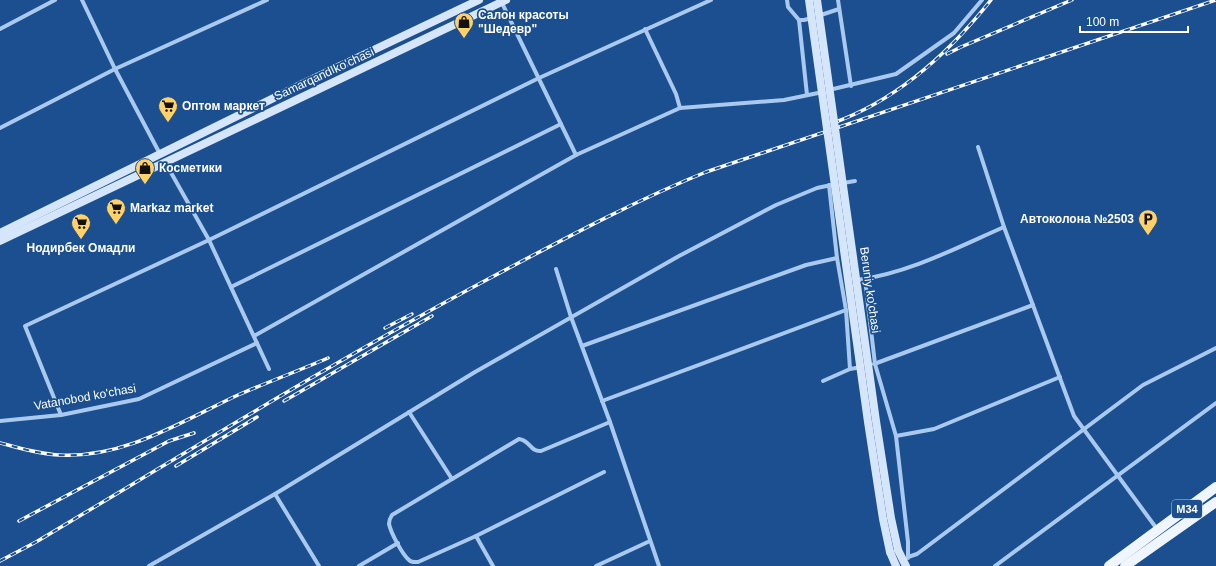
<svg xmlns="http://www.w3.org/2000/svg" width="1216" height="566" viewBox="0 0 1216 566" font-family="Helvetica,sans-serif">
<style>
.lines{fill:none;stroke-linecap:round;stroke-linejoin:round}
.street{stroke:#a9c9ee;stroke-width:4}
.secondary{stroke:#d6e6fa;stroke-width:8}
.primary{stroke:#f0f6ff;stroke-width:10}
.rail-casing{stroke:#fff;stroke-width:3.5}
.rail{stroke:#1b4f8f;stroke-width:2;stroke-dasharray:6;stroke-linecap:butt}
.secondary-bridge{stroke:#d6e6fa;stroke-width:8}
.labels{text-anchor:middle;stroke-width:3.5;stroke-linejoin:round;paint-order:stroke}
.shield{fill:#1b4f8f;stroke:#bbcadd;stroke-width:1}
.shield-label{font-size:11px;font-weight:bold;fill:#fff}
.poi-label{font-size:12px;font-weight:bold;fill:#fff;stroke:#1b4f8f;text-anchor:start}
.street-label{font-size:12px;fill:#fff;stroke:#1b4f8f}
</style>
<rect width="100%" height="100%" fill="#1b4f8f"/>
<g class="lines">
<g class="street">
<path d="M 82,0 L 115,69 L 160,154"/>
<path d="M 787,0 L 788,7 L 799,20 L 804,20 L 812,18"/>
<path d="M 838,0 L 851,86"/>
<path d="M 501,1 L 576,155"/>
<path d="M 818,16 L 839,9"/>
<path d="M 799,20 L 807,95"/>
<path d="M 0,29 L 55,0"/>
<path d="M 645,29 L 676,94 L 680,108"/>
<path d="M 829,90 L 896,74 L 954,33 L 982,0"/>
<path d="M 0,128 L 115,69 L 267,0"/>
<path d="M 978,147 L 1004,227 L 1074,416 L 1157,529"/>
<path d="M 165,162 L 209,240 L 269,369"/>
<path d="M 843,183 L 855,181"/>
<path d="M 829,185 L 837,258 L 846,310 L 850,369"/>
<path d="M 556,269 L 571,317 L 610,422 L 659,566"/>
<path d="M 865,279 L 875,364 L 896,436 L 908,542 L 908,558"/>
<path d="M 857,280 C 909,273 956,248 1004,227"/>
<path d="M 231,287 L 561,124"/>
<path d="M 254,336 L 576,155 L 680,108 L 784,100 L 823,92"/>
<path d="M 582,346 L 806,265 L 837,258"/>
<path d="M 874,364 L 1033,305"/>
<path d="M 823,381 L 850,369 L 862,367"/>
<path d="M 602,401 L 846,310"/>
<path d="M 409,412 L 452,479"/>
<path d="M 61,415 L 25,326 L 209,240 L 539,78 L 711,0"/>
<path d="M 0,421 L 61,415 L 139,399 L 257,343"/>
<path d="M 896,436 L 934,429 L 1060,377"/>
<path d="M 604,472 L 476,536 L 418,562 C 415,562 412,563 409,560 C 402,554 391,533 389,524 C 389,520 390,518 392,515 L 519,439 C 530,440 530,452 541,451 L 610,422"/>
<path d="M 275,494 L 319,566"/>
<path d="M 476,536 L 493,566"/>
<path d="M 908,557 L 917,554 L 1143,385 L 1216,348"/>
<path d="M 149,566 L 275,494 L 475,372 L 679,256 L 776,205 L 817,188 L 836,184"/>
<path d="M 359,566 L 398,543"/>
<path d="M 596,566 L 650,541"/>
<path d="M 995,566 L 1216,403"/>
</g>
<g class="secondary">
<path d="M 0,233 L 304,83 L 479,0"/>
<path d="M 0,241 L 506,0"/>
<path d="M 898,550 L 906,566"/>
<path d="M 890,552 L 896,566"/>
</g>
<g class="primary">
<path d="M 1109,566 L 1216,487"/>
<path d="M 1125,566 L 1216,502"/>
</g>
<g class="rail-casing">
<g id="rail">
<path d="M 947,54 L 961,47 L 1072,0"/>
<path d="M 833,123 C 898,100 949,53 991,0"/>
<path d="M 385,328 L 412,314"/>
<path d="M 284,401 L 432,316"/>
<path d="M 0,443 C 20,448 39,454 59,455 C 124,459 182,421 238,395 C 268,382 298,371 328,358"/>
<path d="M 176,466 L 257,417"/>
<path d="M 19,521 L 169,441 L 194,433"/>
<path d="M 0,561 L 36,542 C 187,452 336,360 492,277 C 562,240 632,202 706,172 L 1216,0"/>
</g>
</g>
<use href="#rail" class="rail"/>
<g class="secondary-bridge">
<path d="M 809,0 L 868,422 L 883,519 L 890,552"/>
<path d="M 817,0 L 876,421 L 891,518 L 898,550"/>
</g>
</g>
<defs>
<g id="shop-pin" transform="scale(1)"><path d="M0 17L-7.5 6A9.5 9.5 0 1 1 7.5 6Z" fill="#ffd166" stroke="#1b4f8f"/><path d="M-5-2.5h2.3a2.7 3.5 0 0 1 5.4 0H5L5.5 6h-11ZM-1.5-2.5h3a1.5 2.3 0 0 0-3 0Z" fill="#111"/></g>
<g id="supermarket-pin" transform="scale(1)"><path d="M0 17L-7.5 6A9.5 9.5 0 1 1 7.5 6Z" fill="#ffd166" stroke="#1b4f8f"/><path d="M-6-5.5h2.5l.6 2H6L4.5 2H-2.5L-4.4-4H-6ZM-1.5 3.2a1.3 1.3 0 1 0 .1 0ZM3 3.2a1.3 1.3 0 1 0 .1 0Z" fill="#111"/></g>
<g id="parking-pin" transform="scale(1)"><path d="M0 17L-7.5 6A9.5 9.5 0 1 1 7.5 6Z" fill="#ffd166" stroke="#1b4f8f"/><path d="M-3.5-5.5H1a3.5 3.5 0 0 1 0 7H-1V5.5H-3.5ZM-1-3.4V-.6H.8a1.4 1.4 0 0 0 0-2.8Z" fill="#111"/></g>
</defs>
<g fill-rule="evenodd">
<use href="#shop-pin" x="464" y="22"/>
<use href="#supermarket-pin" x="168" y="106"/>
<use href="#shop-pin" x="145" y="168"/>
<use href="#supermarket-pin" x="116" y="208"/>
<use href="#parking-pin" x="1148" y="219"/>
<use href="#supermarket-pin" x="81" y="223"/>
</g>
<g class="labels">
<rect class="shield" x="1172" y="500" width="30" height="18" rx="3"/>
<g class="shield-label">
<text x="1187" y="513">M34</text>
</g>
<g class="poi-label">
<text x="478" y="19">Салон красоты<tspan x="478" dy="14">"Шедевр"</tspan></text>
<text x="182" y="110">Оптом маркет</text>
<text x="159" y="172">Косметики</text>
<text x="130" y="212">Markaz market</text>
<text x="1134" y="223" text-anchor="end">Автоколона №2503</text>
<text x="81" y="252" text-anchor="middle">Нодирбек Омадли</text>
</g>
<g class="street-label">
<text transform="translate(324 74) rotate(-25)" y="4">Samarqand ko'chasi</text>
<text transform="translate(870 290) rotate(82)" y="4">Beruniy ko'chasi</text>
<text transform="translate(85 397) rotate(-10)" y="4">Vatanobod ko'chasi</text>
</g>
</g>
<path d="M1080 26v6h108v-6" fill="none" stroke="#ffffff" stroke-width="2"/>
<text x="1086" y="26" font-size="12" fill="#ffffff" stroke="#1b4f8f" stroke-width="3" paint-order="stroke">100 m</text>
</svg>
